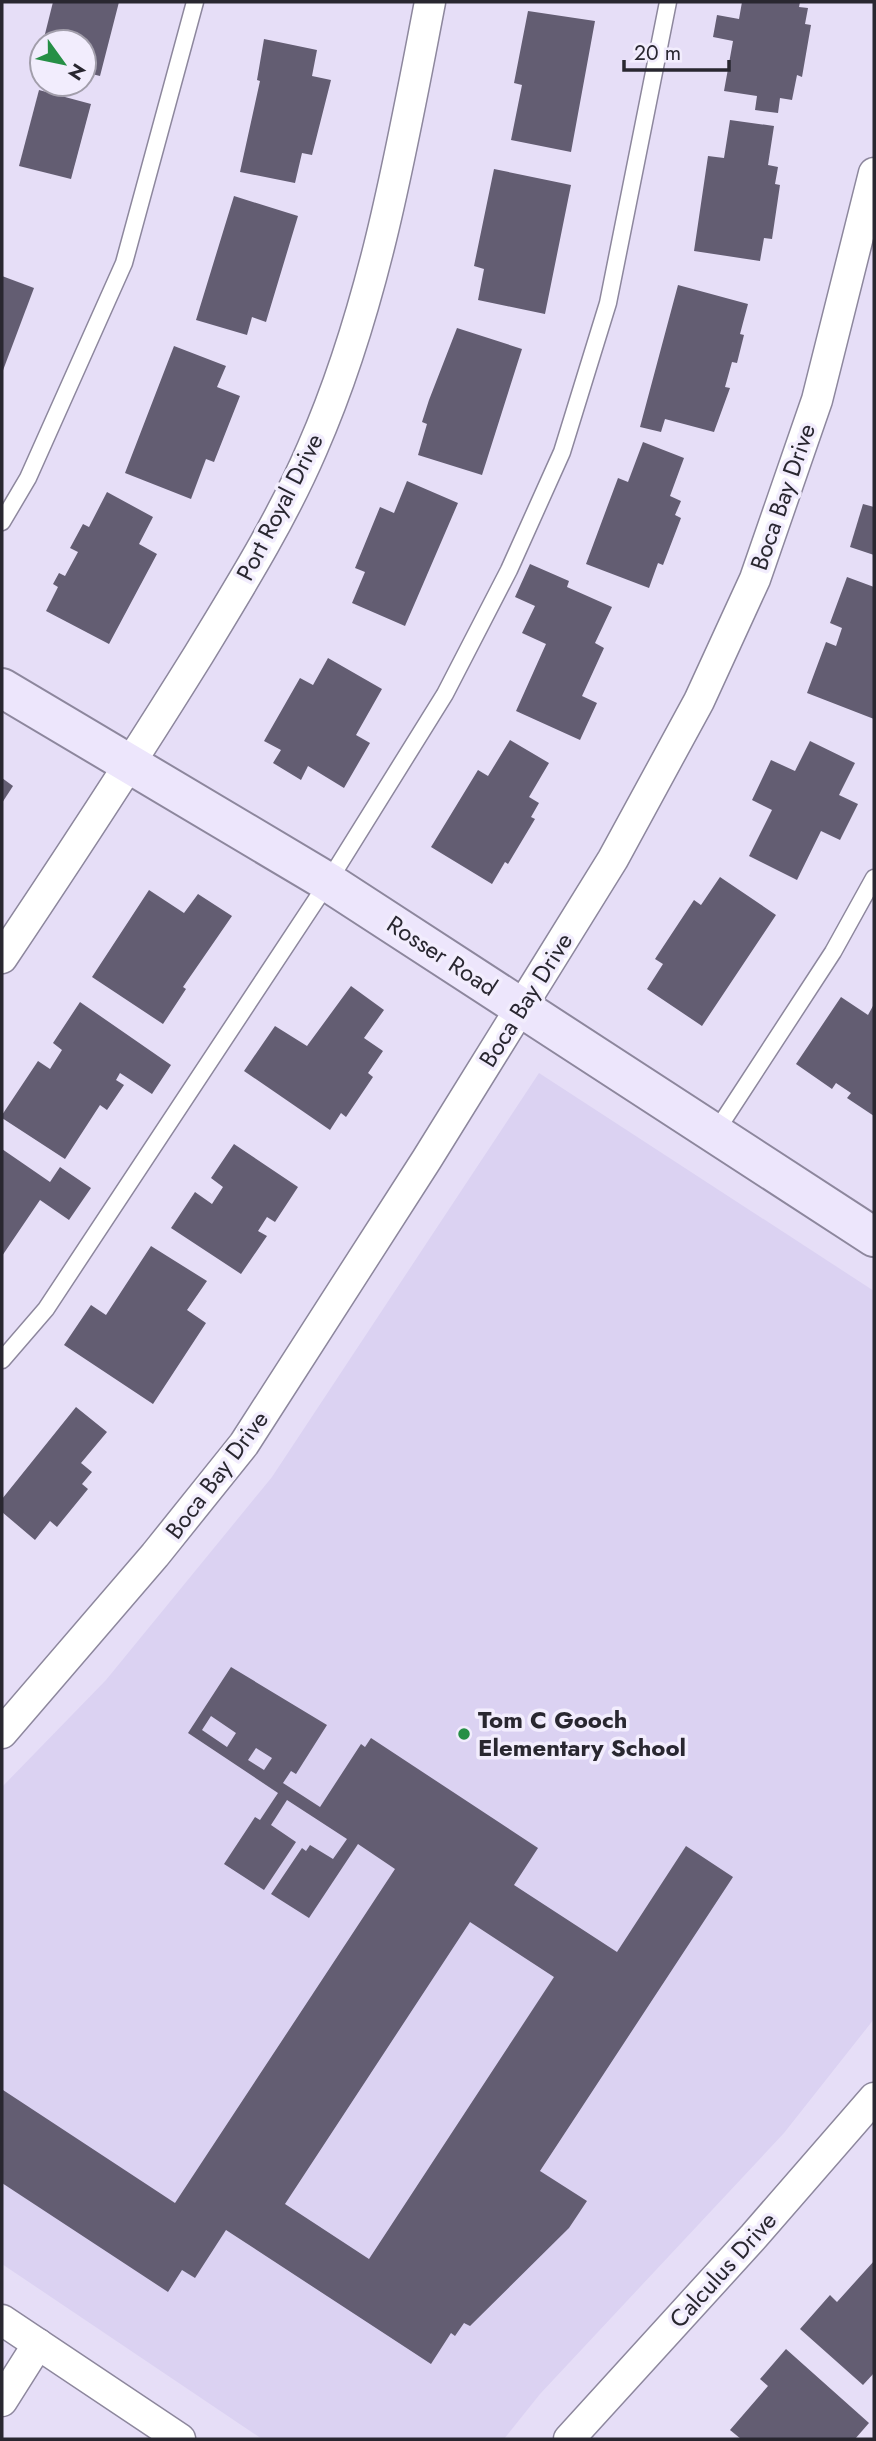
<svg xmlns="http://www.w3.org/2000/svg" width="876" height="2441" viewBox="0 0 876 2441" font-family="Jost,sans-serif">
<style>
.built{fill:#dbd2f2}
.building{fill:#635d72;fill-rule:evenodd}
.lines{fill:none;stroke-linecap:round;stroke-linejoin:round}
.lane-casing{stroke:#8d879d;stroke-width:19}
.street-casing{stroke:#8d879d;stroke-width:33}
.secondary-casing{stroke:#8d879d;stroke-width:42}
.lane{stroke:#fff;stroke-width:16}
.street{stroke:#fff;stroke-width:30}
.secondary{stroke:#ede6fc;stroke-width:38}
.poi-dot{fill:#268f46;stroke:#f2edfd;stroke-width:2.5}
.labels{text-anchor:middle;stroke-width:7;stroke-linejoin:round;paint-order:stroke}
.street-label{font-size:24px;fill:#292730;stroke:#f2edfd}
.poi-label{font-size:24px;font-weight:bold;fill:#292730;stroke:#f2edfd;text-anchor:start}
</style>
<rect width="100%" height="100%" fill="#e6def7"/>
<path class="built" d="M 539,1073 L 874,1291 L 874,2019 L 784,2133 L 540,2394 L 504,2439 L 262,2439 L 2,2264 L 2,1787 L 106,1680 L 272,1477 Z"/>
<g class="building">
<path d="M 53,2 L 119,2 L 100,76 L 84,72 L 84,42 L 43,42 Z"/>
<path d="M 742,2 L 800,2 L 799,7 L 808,8 L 805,24 L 811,25 L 802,77 L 797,75 L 792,100 L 780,98 L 778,113 L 755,110 L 757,96 L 724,91 L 733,41 L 713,37 L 717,15 L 739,19 Z"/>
<path d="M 528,11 L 595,21 L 571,152 L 511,140 L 522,85 L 514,83 Z"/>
<path d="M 264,39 L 317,50 L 312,76 L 331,80 L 312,155 L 302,153 L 295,183 L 240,172 L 260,81 L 257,80 Z"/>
<path d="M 39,90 L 91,104 L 71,179 L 19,166 Z"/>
<path d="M 730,120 L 774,126 L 768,165 L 778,167 L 775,184 L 780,185 L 772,239 L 764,238 L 760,261 L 694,251 L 708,156 L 724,158 Z"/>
<path d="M 494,169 L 571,185 L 545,314 L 478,300 L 484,269 L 474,266 Z"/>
<path d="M 234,196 L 298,216 L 266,322 L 252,317 L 247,335 L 196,320 Z"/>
<path d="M 2,276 L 34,288 L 2,373 Z"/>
<path d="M 678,285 L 748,304 L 740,334 L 744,335 L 737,363 L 732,362 L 725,387 L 730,388 L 714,432 L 665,419 L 661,432 L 640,427 Z"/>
<path d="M 457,328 L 522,349 L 482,475 L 418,455 L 427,424 L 422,422 L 429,400 Z"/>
<path d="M 174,346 L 226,366 L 217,387 L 240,396 L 214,462 L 206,459 L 191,499 L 125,473 Z"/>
<path d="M 643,442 L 684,458 L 670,496 L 681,501 L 675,515 L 681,518 L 663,565 L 658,563 L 649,588 L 586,564 L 618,478 L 628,482 Z"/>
<path d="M 407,481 L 458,503 L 405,626 L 352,603 L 365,572 L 355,568 L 380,507 L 394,513 Z"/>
<path d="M 107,492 L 153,517 L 139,544 L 157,554 L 109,644 L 46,611 L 58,587 L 53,584 L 59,573 L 65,576 L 78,552 L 70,548 L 83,524 L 89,527 Z"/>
<path d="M 863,504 L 874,507 L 874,555 L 850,547 Z"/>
<path d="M 530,564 L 569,581 L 567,587 L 612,607 L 595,643 L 604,648 L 582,696 L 597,703 L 580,740 L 516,711 L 546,644 L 522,633 L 535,606 L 515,597 Z"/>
<path d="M 847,577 L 874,587 L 874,719 L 807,693 L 826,642 L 836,646 L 842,628 L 830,623 Z"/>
<path d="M 328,658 L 382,689 L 356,735 L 370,743 L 344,788 L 308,766 L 301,780 L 273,763 L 281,750 L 264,741 L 300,678 L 313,685 Z"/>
<path d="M 510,740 L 549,763 L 529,797 L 539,803 L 531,817 L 535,819 L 508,864 L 505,862 L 492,884 L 431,847 L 478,770 L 488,776 Z"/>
<path d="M 810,741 L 855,763 L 839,795 L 858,804 L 840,840 L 821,831 L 797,880 L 749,856 L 772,810 L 752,800 L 771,760 L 795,771 Z"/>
<path d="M 2,778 L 13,786 L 2,803 Z"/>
<path d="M 720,877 L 776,915 L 702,1026 L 647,989 L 663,964 L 655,959 L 694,900 L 701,905 Z"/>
<path d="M 149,890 L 184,913 L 198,894 L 232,916 L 183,987 L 186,989 L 163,1024 L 92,977 Z"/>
<path d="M 351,986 L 384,1010 L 364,1038 L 383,1051 L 368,1073 L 373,1077 L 346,1117 L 341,1113 L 330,1130 L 244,1071 L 275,1026 L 307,1046 Z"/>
<path d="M 841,997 L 868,1015 L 874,1004 L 874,1116 L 847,1098 L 851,1093 L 836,1083 L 832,1089 L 796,1064 Z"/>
<path d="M 80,1002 L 171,1065 L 152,1094 L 120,1073 L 116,1080 L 124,1085 L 107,1110 L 100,1105 L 65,1159 L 2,1118 L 2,1115 L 38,1061 L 50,1069 L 62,1050 L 53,1043 Z"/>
<path d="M 234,1144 L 298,1187 L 275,1222 L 267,1217 L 258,1231 L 267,1236 L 241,1274 L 171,1228 L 195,1192 L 212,1204 L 223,1187 L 211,1178 Z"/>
<path d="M 2,1149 L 50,1182 L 60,1167 L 91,1188 L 69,1220 L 40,1200 L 2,1256 Z"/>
<path d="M 151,1246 L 207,1281 L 187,1310 L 206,1323 L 153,1404 L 64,1345 L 91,1305 L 106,1315 Z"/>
<path d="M 76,1407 L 107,1432 L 81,1463 L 92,1472 L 82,1484 L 88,1489 L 57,1527 L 50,1521 L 35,1540 L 2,1512 L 2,1499 Z"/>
<path d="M 231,1667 L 327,1725 L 296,1774 L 291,1771 L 283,1783 L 320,1807 L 361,1744 L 365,1747 L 371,1738 L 538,1848 L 514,1885 L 617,1952 L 686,1846 L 733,1877 L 540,2171 L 587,2201 L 569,2228 L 470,2326 L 464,2323 L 455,2336 L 451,2333 L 431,2364 L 226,2230 L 195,2278 L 182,2270 L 168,2292 L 2,2183 L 3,2090 L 175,2203 L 395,1869 L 358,1844 L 309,1918 L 271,1894 L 302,1848 L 306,1851 L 310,1845 L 333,1859 L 347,1839 L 287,1800 L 271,1825 L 296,1842 L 264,1890 L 224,1864 L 255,1817 L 260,1820 L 278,1793 L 188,1733 ZM 211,1716 L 236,1733 L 227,1747 L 202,1730 ZM 256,1748 L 272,1758 L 264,1770 L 248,1760 ZM 470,1922 L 554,1977 L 369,2259 L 285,2204 Z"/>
<path d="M 874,2261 L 874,2373 L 863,2385 L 800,2329 L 830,2295 L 837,2302 Z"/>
<path d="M 786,2349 L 869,2423 L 855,2439 L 741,2439 L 730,2430 L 768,2386 L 760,2379 Z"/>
</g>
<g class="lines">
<g class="lane-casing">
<g id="lane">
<path d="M 2,522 L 28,478 L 124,263 L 195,2"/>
<path d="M 715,1133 L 833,952 L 874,878"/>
<path d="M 2,1360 L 46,1309 L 328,882 L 445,694 L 509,570 L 562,452 L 608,303 L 668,2"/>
</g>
</g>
<g class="street-casing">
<g id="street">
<path d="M 2,958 C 69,858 135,757 199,654 C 239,588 281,521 312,449 C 374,308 401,152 430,2"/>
<path d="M 2,1733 L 155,1555 L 244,1444 L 427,1159 L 613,859 L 699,701 L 755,579 L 817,400 L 874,173"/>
<path d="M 2,2320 L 180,2439"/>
<path d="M 2,2401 L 38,2344"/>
<path d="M 569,2439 L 754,2236 L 874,2098"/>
</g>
</g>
<g class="secondary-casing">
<path id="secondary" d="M 2,688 L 328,882 L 874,1237"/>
</g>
<use href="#lane" class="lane"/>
<use href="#street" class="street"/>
<use href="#secondary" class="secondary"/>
</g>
<circle class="poi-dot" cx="464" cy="1734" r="7"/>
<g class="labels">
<g class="street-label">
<text transform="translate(783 497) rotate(-71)" y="8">Boca Bay Drive</text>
<text transform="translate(280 507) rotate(-63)" y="8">Port Royal Drive</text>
<text transform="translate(442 956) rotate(33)" y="8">Rosser Road</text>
<text transform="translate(526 1000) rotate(-58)" y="8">Boca Bay Drive</text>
<text transform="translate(217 1475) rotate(-53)" y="8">Boca Bay Drive</text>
<text transform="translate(723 2270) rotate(-48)" y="8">Calculus Drive</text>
</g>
<g class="poi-label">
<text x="478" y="1728">Tom C Gooch<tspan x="478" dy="28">Elementary School</tspan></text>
</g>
</g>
<rect width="876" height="2441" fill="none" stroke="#292730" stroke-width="7"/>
<g transform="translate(63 63) rotate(123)"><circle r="33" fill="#f2edfd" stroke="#a29eab" stroke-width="2"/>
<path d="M0-5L12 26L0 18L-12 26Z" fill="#268f46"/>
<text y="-10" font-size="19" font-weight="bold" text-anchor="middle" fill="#292730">N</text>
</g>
<path d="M624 60v10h105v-10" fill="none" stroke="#292730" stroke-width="3.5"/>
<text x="634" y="60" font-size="21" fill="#292730" stroke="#f2edfd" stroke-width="5" paint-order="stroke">20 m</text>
</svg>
